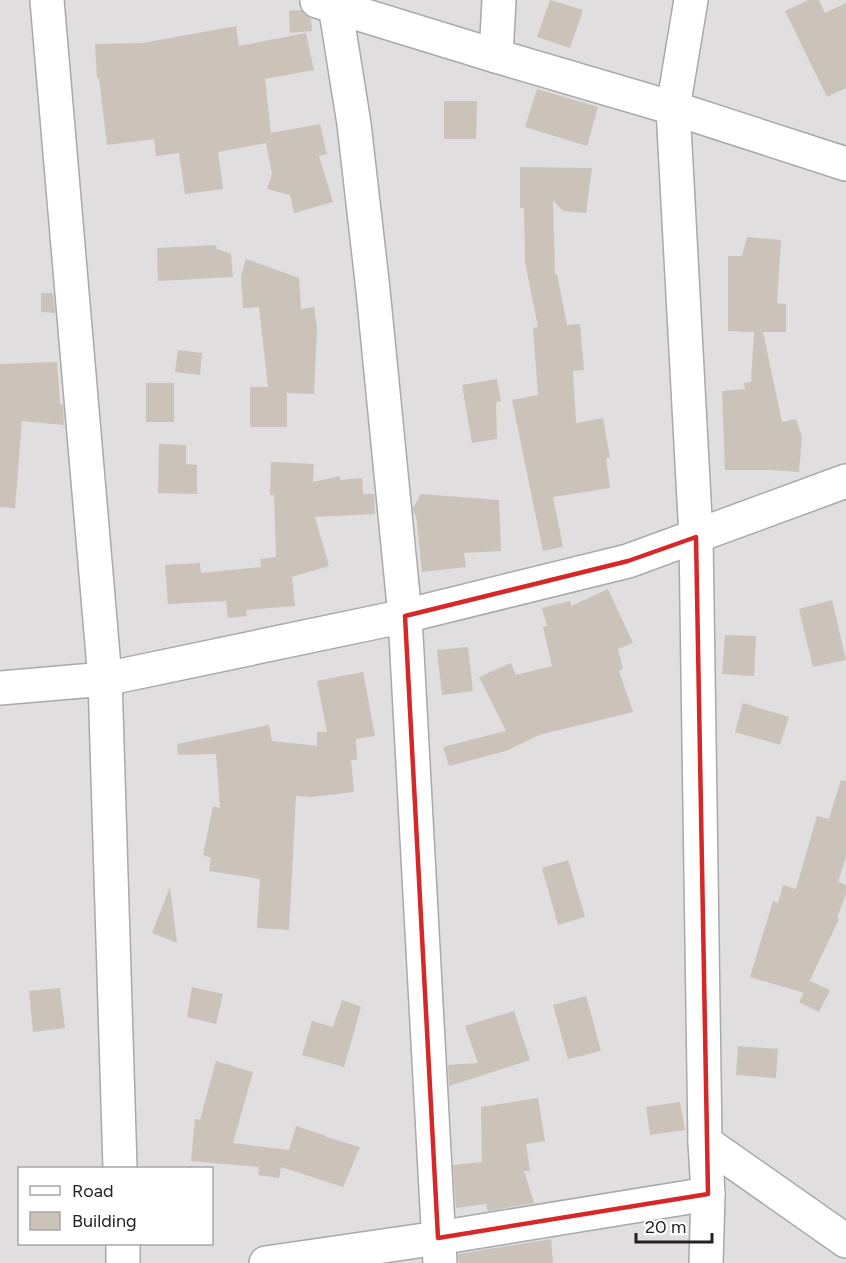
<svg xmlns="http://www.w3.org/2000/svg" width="846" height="1263" viewBox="0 0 846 1263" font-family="Figtree,sans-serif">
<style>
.residential{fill:#e0dede;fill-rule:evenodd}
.building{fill:#cbc2ba}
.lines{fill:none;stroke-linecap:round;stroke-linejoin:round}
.minor-casing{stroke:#a9a9a9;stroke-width:36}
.minor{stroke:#fff;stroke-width:33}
.marked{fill:none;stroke:#d62828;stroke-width:4.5;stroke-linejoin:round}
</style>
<rect width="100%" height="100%" fill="#f2efe8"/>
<path class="residential" d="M 0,0 L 846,0 L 846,1263 L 0,1263 ZM 20,1168 L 212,1168 L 212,1244 L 20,1244 Z"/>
<g class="building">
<path d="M 550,0 L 583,10 L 570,48 L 537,37 Z"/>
<path d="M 809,0 L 819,0 L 825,13 L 846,3 L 846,88 L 827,97 L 785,11 Z"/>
<path d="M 301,10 L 311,19 L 312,31 L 290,33 L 289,11 Z"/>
<path d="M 236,26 L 239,46 L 306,33 L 314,70 L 265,79 L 271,133 L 320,124 L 327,154 L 319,156 L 333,202 L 294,213 L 290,195 L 267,189 L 272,174 L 266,143 L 218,152 L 223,189 L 185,194 L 179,153 L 156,156 L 154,139 L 107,145 L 99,78 L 97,78 L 95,44 L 143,43 Z"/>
<path d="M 537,89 L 598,107 L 587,146 L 525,127 Z"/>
<path d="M 444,101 L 477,101 L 476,139 L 444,139 Z"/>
<path d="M 520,167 L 592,168 L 586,213 L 563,211 L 553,200 L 555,275 L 557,274 L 567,325 L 580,324 L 584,370 L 573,371 L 576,423 L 603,418 L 610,458 L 606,458 L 610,488 L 553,497 L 563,547 L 543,551 L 512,400 L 538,395 L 533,328 L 538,327 L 525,262 L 524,208 L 520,208 Z"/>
<path d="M 747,237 L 781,240 L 777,303 L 786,304 L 786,332 L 763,332 L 782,422 L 796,419 L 802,437 L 799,472 L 770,470 L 725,470 L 722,391 L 745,389 L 744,383 L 751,382 L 754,332 L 728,331 L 728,256 L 742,256 Z"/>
<path d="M 216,245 L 217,249 L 231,254 L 233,277 L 158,281 L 157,248 Z"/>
<path d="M 246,259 L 299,278 L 301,309 L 314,307 L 317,328 L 314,394 L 287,393 L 287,427 L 250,427 L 250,387 L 268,387 L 259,307 L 243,308 L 241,276 Z"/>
<path d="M 41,293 L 53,293 L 55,313 L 41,312 Z"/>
<path d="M 178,350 L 202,353 L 200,375 L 175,372 Z"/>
<path d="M 57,362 L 60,404 L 63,405 L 64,425 L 22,421 L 15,508 L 0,507 L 0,364 Z"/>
<path d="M 497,379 L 501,401 L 496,402 L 497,439 L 472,443 L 462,385 Z"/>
<rect x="146" y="383" width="28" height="39"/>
<path d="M 159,444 L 186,445 L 186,464 L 197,465 L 197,494 L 158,493 Z"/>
<path d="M 271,462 L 314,464 L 313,482 L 340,476 L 340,480 L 362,478 L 363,494 L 374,494 L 375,514 L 315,517 L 329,566 L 292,577 L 295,606 L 246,610 L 247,616 L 228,618 L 226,601 L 168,604 L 165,565 L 200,563 L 201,573 L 261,567 L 260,559 L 276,557 L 274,495 L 270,495 Z"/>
<path d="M 421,494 L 499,500 L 501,551 L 464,553 L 466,567 L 422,572 L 416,515 L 414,514 L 413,508 Z"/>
<path d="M 608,589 L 633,643 L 618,649 L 623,669 L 619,671 L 633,712 L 539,735 L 506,751 L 449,766 L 443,747 L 506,731 L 479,677 L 511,663 L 516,675 L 552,666 L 543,627 L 547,626 L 542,608 L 570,601 L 571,606 Z"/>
<path d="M 832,600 L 846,660 L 813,667 L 799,609 Z"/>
<path d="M 725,635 L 756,636 L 754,676 L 722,674 Z"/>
<path d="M 468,647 L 473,691 L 442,695 L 437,650 Z"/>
<path d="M 363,672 L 375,736 L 356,739 L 357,760 L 351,760 L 354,792 L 312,797 L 296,796 L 289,930 L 257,928 L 260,879 L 209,871 L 211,858 L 203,855 L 213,806 L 220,808 L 216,754 L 178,755 L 177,744 L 269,725 L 272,741 L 317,746 L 317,732 L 327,732 L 317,681 Z"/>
<path d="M 743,703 L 789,717 L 780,745 L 735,732 Z"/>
<path d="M 841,780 L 846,781 L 846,857 L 838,882 L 846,885 L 846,894 L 837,918 L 839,919 L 804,993 L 750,977 L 773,901 L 778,903 L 783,885 L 796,889 L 817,816 L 829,819 Z"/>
<path d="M 568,860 L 585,917 L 558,925 L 542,868 Z"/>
<path d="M 170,887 L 177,943 L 152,933 Z"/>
<path d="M 810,981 L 830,990 L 819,1012 L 799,1002 Z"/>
<path d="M 192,987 L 223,994 L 216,1024 L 187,1017 Z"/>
<path d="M 60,988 L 65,1028 L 33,1032 L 29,991 Z"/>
<path d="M 586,996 L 601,1051 L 568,1059 L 553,1005 Z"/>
<path d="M 342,1000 L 361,1007 L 344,1067 L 302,1055 L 312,1021 L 333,1027 Z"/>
<path d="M 514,1011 L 530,1060 L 449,1086 L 448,1065 L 478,1063 L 465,1026 Z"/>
<path d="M 738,1046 L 778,1049 L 776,1078 L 736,1075 Z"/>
<path d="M 216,1061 L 253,1072 L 233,1143 L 289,1150 L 296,1126 L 326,1136 L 326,1137 L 360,1147 L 343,1187 L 281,1167 L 279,1178 L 258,1175 L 259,1167 L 191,1161 L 195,1119 L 200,1120 Z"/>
<path d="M 538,1098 L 545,1141 L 526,1144 L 530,1171 L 524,1171 L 534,1203 L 488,1211 L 486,1204 L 456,1208 L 453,1165 L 482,1162 L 481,1107 Z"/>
<path d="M 680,1102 L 685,1130 L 650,1135 L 646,1107 Z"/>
<path d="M 551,1239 L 553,1263 L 459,1263 L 458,1254 Z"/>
</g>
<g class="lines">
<g class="minor-casing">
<g id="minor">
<path d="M 47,0 L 105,679 L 120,1168"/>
<path d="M 691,0 L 673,108 L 696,537 L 705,1142 L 708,1194 L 706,1263"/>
<path d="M 317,1 L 496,56 L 673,108 L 846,164"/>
<path d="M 335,5 L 354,124 L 373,290 L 405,616 L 440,1263"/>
<path d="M 496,56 L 499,0"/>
<path d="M 0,688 L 105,679 L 405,616 L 628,561 L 846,481"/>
<path d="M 705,1142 L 846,1241"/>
<path d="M 123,1244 L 123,1263"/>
<path d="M 266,1263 L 438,1238 L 708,1194"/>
</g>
</g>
<use href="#minor" class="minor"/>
</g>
<path class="marked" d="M 696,537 L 708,1194 L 438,1238 L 405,616 L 628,561 Z"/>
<rect x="18" y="1167" width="195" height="78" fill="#ffffff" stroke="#a7a7a7" stroke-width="1.5"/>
<rect x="30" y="1186" width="30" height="9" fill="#ffffff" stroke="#a7a7a7" stroke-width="1.5"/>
<text x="72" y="1197" font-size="18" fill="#222222">Road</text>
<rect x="30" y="1212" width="30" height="18" fill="#cbc2ba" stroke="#a7a7a7" stroke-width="1.5"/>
<text x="72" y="1227" font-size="18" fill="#222222">Building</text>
<path d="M636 1233v9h76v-9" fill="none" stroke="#222222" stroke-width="3"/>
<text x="645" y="1233" font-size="18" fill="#222222" stroke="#ffffff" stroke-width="4.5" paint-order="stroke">20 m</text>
</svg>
